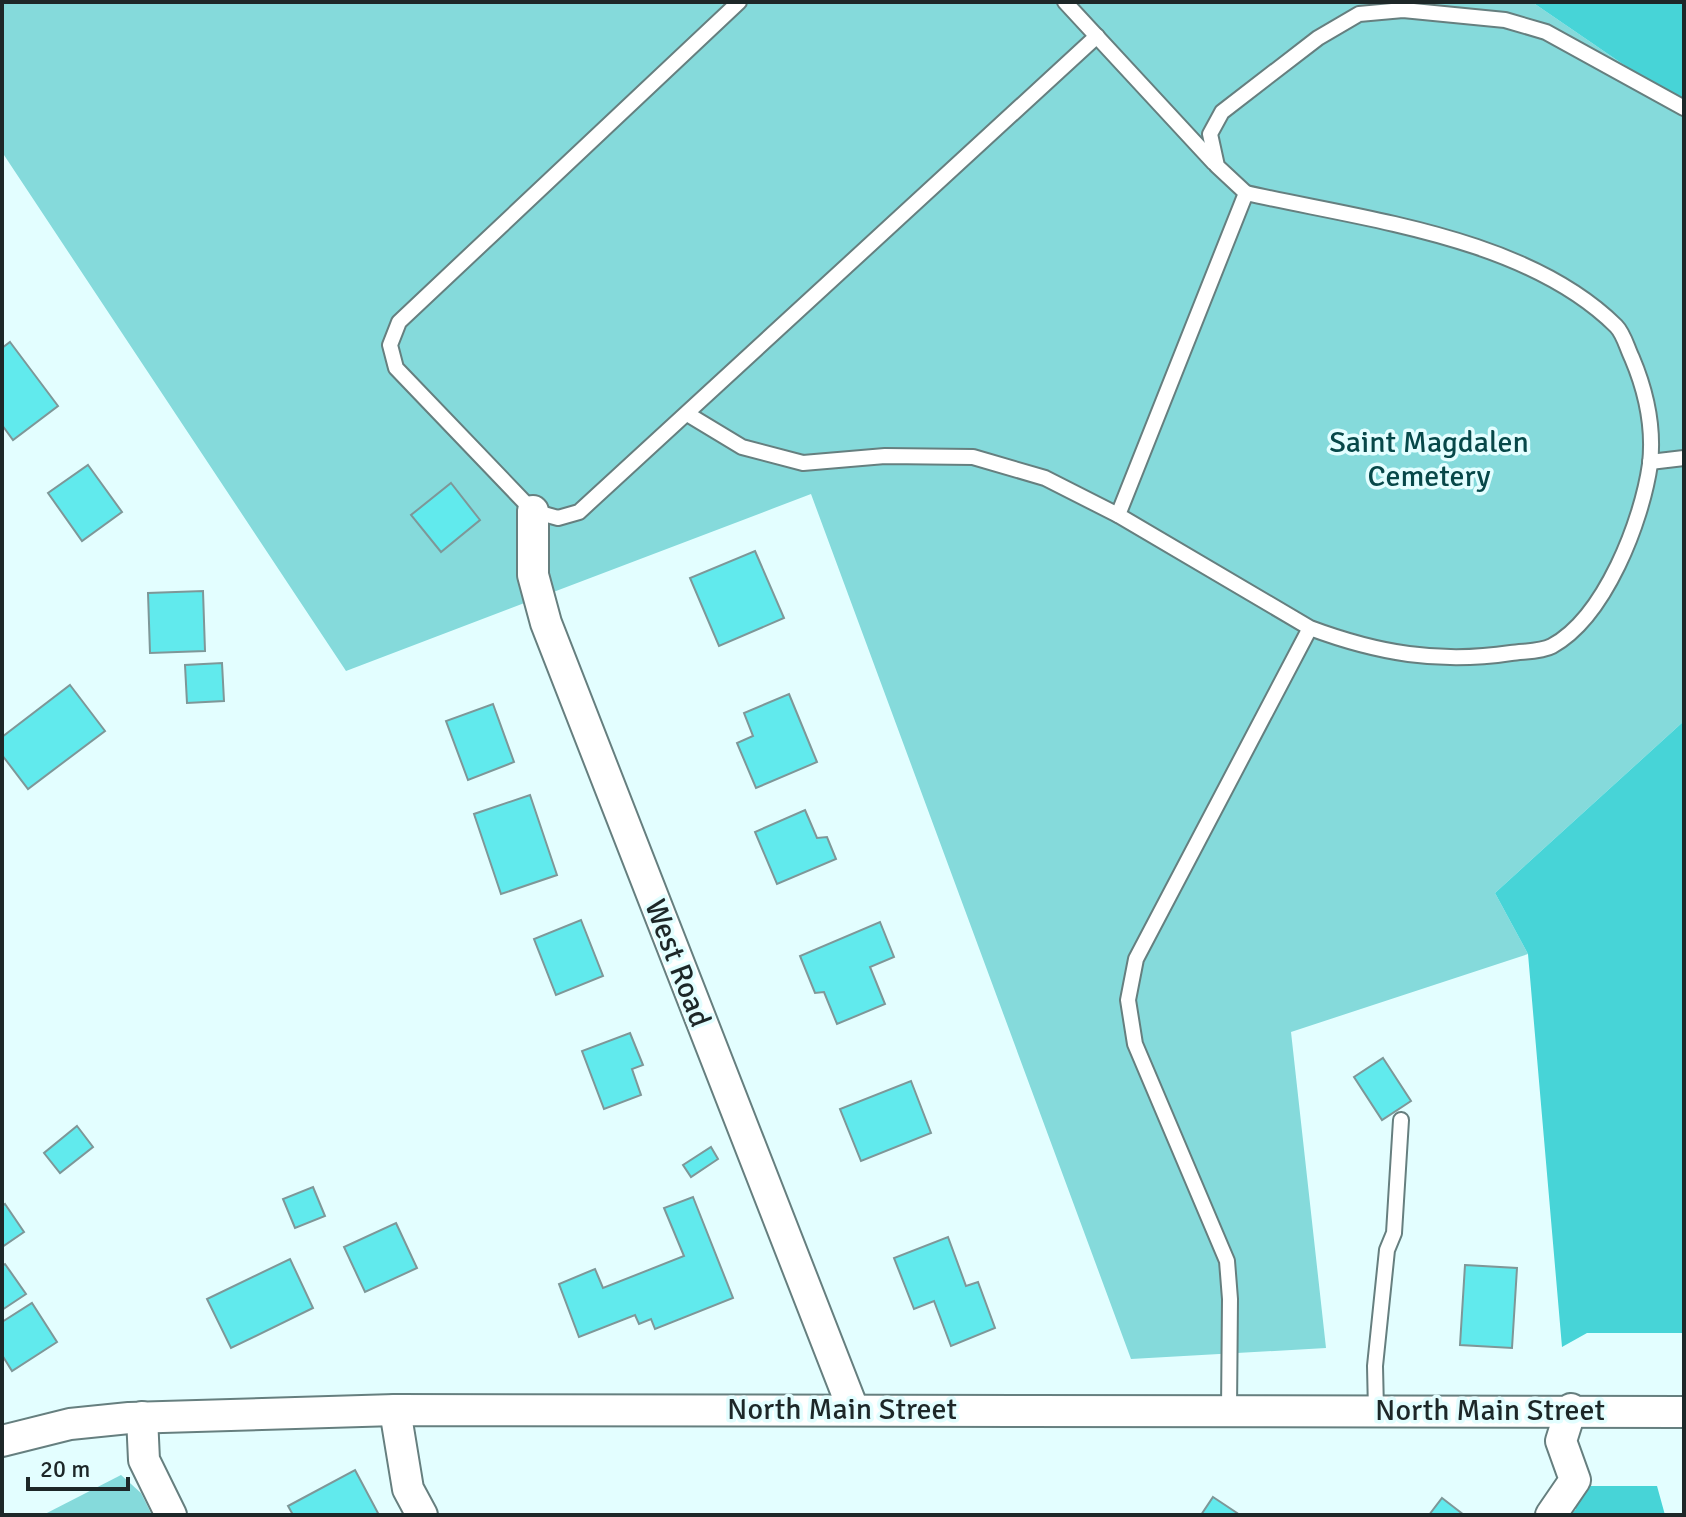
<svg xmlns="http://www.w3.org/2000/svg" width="1686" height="1517" viewBox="0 0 1686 1517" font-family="Signika,sans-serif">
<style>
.green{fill:#85dadb}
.forest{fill:#47d4d7}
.building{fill:#61eaed;stroke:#7e9798;stroke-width:2}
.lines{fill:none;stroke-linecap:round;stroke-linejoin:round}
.lane-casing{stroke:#667f7f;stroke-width:18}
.street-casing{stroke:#667f7f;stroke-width:34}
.lane{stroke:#fff;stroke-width:14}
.street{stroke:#fff;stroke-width:30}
.labels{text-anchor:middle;stroke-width:7;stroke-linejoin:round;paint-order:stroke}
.park-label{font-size:30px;fill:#074849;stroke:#e3feff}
.street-label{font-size:30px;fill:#1d2728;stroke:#e3feff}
</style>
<rect width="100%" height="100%" fill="#e3feff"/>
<g class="green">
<path d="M 2,2 L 1532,2 L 1684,106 L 1684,721 L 1495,893 L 1528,954 L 1291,1032 L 1326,1348 L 1131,1359 L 811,494 L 346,671 L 2,152 Z"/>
<path d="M 121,1475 L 141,1493 L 152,1515 L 43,1515 Z"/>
</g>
<g class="forest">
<path d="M 1532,2 L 1684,2 L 1684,106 Z"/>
<path d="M 1684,721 L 1684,1333 L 1587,1333 L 1562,1347 L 1528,954 L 1495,893 Z"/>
<path d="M 1574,1482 L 1581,1486 L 1657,1486 L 1665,1515 L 1571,1515 L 1576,1509 Z"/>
</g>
<g class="building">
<path d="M 10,342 L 58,406 L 13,440 L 2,425 L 2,348 Z"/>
<path d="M 88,465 L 122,512 L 82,541 L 48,493 Z"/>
<path d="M 451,483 L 480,520 L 441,552 L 411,515 Z"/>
<path d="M 755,551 L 784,618 L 719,646 L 690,578 Z"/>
<path d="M 203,591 L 205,651 L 150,653 L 148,593 Z"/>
<path d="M 222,663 L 224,701 L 187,703 L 185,665 Z"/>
<path d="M 70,685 L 105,731 L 28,789 L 2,755 L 2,737 Z"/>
<path d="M 789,694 L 817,762 L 756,788 L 737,743 L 753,736 L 744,713 Z"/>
<path d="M 493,704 L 514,762 L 468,780 L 446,721 Z"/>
<path d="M 530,795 L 557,875 L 501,894 L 474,814 Z"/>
<path d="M 805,810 L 817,838 L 827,837 L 836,859 L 777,884 L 755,832 Z"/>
<path d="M 581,920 L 603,976 L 556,995 L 534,939 Z"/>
<path d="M 880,922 L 894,957 L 870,967 L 885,1004 L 837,1024 L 824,992 L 815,993 L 800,956 Z"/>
<path d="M 630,1033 L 643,1065 L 632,1069 L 641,1095 L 604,1109 L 582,1051 Z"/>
<path d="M 1383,1058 L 1411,1101 L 1382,1120 L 1354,1077 Z"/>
<path d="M 911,1081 L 931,1133 L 861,1161 L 840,1109 Z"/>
<path d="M 77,1126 L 93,1147 L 60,1173 L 44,1153 Z"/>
<path d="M 711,1147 L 718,1159 L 691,1177 L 683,1165 Z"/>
<path d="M 313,1187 L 325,1216 L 295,1228 L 283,1199 Z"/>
<path d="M 693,1197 L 733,1298 L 655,1329 L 651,1319 L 639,1324 L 635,1315 L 579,1337 L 559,1284 L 595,1269 L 603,1288 L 684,1256 L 664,1208 Z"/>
<path d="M 5,1204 L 24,1232 L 2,1247 L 2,1206 Z"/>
<path d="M 396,1223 L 417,1268 L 365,1292 L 344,1247 Z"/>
<path d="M 948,1237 L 966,1286 L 978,1282 L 995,1328 L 951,1346 L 934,1301 L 914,1309 L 894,1258 Z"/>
<path d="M 290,1259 L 313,1308 L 231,1348 L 207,1299 Z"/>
<path d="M 5,1264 L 26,1294 L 2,1310 L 2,1266 Z"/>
<path d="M 1465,1265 L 1517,1268 L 1512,1348 L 1460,1345 Z"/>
<path d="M 32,1303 L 57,1342 L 12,1371 L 2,1355 L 2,1322 Z"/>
<path d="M 355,1470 L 379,1515 L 293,1515 L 288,1506 Z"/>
<path d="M 1213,1497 L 1240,1515 L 1201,1515 Z"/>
<path d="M 1442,1498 L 1464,1515 L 1429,1515 Z"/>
</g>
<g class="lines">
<g class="lane-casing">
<g id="lane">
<path d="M 739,2 L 399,322 L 390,345 L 396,368 L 533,511 L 558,518 L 579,512 L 1097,36"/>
<path d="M 1065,2 L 1214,163"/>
<path d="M 1246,193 L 1217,166 L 1210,134 L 1222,112 L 1318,38 L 1359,14 L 1403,10 L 1505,20 L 1546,32 L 1684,108"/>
<path d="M 689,415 L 742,447 L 803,463 L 885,456 L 973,457 L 1045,478 L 1118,515"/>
<path d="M 1650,462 L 1684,458"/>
<path d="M 1229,1409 L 1230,1299 L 1227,1261 L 1135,1044 L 1128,1000 L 1136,959 L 1310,628 C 1377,653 1439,664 1511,653 C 1523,651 1541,652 1552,646 C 1605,617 1642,521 1650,464 C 1654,428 1646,391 1632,358 C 1627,348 1624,334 1616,326 C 1526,237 1366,220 1246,193 L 1118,515 L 1310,628"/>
<path d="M 1376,1411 L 1375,1366 L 1387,1250 L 1394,1233 L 1401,1120"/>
</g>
</g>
<g class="street-casing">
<g id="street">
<path d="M 533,511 L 533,575 L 546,623 L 853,1409"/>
<path d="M 395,1410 L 408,1489 L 422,1515"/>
<path d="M 142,1417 L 144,1460 L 171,1515"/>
<path d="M 2,1441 L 70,1424 L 129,1418 L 395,1410 L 1684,1412"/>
<path d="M 1551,1515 L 1575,1480 L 1561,1441 L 1571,1409"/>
</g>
</g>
<use href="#lane" class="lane"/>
<use href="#street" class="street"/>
</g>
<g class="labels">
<g class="park-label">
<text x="1429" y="452">Saint Magdalen<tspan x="1429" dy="34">Cemetery</tspan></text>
</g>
<g class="street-label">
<text transform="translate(678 963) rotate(69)" y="10">West Road</text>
<text x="842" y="1419">North Main Street</text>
<text x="1490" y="1420">North Main Street</text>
</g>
</g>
<rect width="1686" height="1517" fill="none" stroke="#1d2728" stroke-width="8"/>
<path d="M28 1477v12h100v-12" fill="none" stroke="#1d2728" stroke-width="4"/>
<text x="40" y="1477" font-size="24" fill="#1d2728" stroke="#e3feff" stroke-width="6" paint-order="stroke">20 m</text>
</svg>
